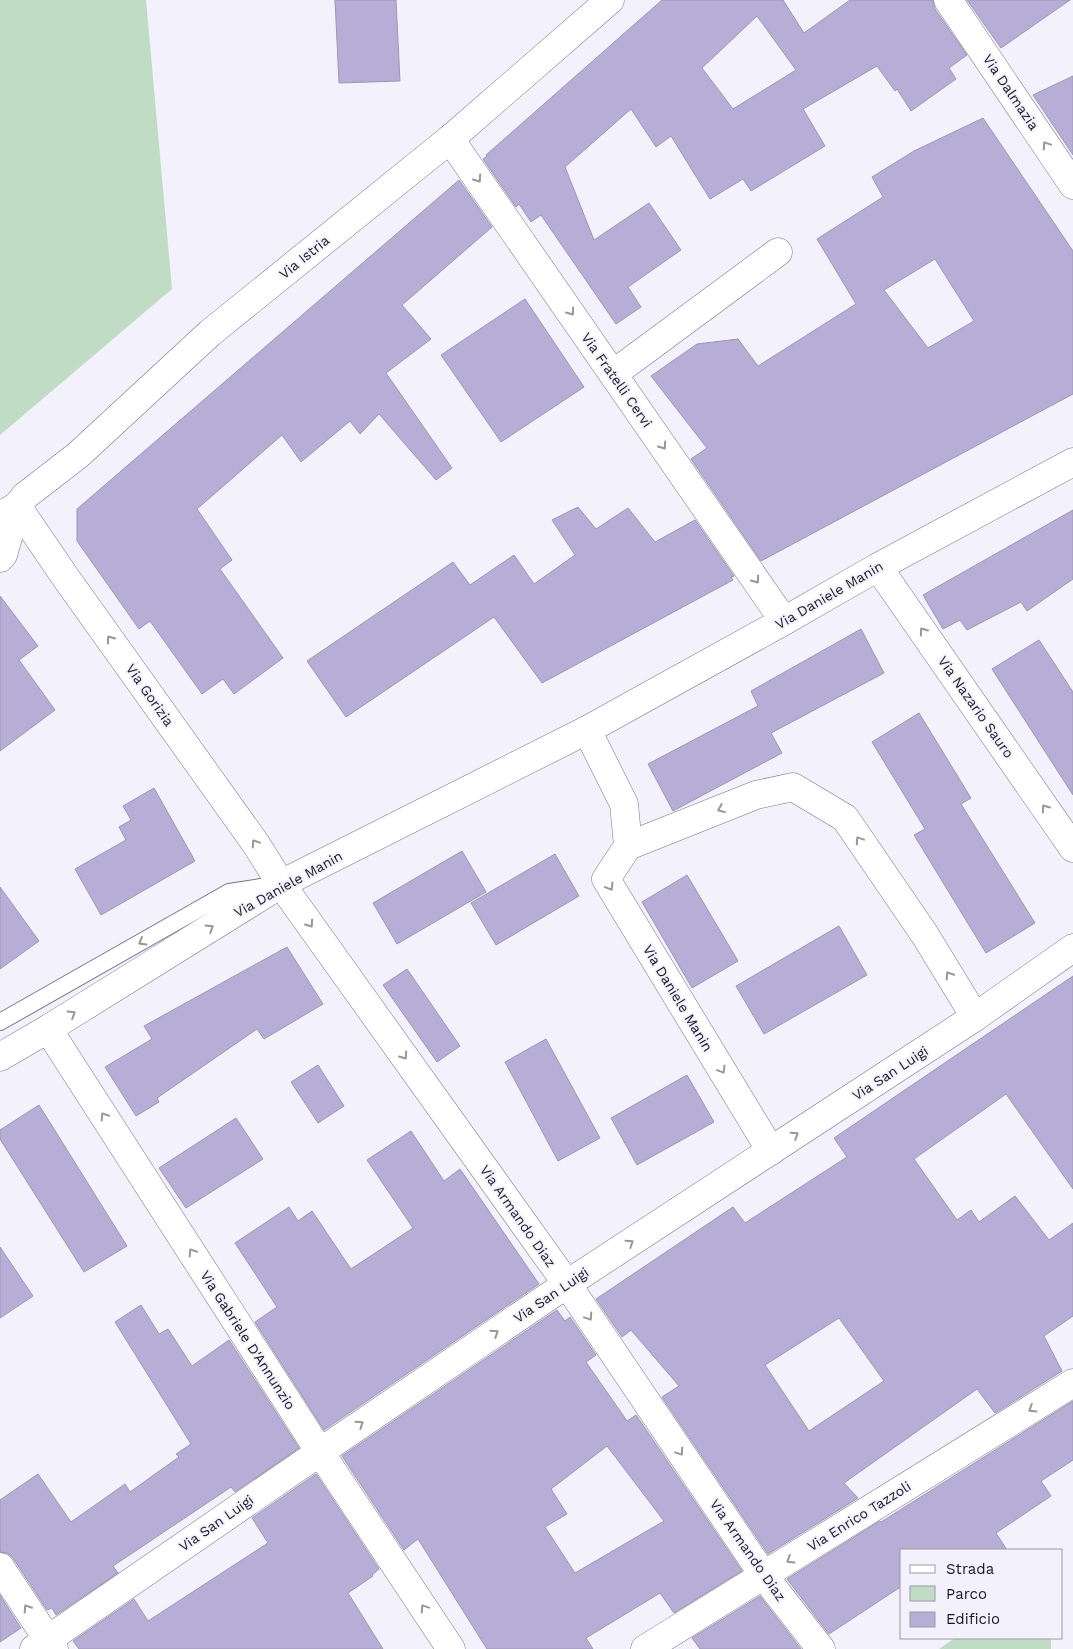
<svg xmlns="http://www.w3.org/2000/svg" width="1073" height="1649" viewBox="0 0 1073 1649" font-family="'Work Sans',sans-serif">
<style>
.green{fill:#c1dcc4}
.building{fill:#b6aed6;stroke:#9c97b0;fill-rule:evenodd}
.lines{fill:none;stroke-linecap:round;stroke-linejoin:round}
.lane-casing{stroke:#78738b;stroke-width:18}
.street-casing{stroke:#78738b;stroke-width:29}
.secondary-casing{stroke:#78738b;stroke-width:29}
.lane{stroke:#fff;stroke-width:16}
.street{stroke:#fff;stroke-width:28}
.secondary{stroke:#fff;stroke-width:28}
.oneway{stroke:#97969b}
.labels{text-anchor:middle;stroke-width:4;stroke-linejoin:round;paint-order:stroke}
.street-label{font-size:14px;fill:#181620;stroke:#f3f1fc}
</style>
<rect width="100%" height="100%" fill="#f3f1fc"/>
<g class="green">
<path d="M 0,0 L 146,0 L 172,289 L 0,435 Z"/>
<path d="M 955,1638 L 1051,1638 L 1051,1649 L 939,1649 Z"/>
</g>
<g class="building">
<path d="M 335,0 L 396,0 L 400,81 L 339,83 Z"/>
<path d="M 662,0 L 783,0 L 804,33 L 850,0 L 933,0 L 935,9 L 967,55 L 949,68 L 956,79 L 911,111 L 897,89 L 895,91 L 877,66 L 803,109 L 825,146 L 751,191 L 743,179 L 710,199 L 671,136 L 656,147 L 631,109 L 565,167 L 594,240 L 649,203 L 681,250 L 628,287 L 641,307 L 616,324 L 541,215 L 531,222 L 519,204 L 516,207 L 483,159 L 487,156 L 486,155 ZM 757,16 L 796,70 L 733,109 L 702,68 Z"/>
<path d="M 967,0 L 1070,0 L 1001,48 Z"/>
<path d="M 1073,76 L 1073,155 L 1033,95 Z"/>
<path d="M 983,118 L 1073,251 L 1073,394 L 761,561 L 691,459 L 707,448 L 651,376 L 697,344 L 738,339 L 758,366 L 856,304 L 817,239 L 883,197 L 872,177 L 914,151 ZM 935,259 L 974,321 L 928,348 L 884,290 Z"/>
<path d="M 459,180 L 492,227 L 402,305 L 431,339 L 386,373 L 452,468 L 436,480 L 379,414 L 360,434 L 350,421 L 301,462 L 282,435 L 197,509 L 232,560 L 220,569 L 283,658 L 234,694 L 223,679 L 202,694 L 150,621 L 139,629 L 77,541 L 77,509 Z"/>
<path d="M 525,299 L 584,387 L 501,442 L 441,355 Z"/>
<path d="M 578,507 L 596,529 L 628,508 L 655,542 L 695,520 L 734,576 L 731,577 L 733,580 L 542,683 L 494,617 L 346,717 L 307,661 L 453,562 L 470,585 L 514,555 L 534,584 L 575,555 L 552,520 Z"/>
<path d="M 1073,510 L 1073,579 L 1027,611 L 1021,602 L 967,630 L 960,620 L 943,629 L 923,595 Z"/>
<path d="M 0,596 L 38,646 L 19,660 L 55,710 L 0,751 Z"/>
<path d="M 861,629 L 884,673 L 771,733 L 782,753 L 673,811 L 648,764 L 758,706 L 751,691 Z"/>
<path d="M 1039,640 L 1073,692 L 1073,795 L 992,669 Z"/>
<path d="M 919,713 L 971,798 L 961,804 L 1035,923 L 986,953 L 914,835 L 925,829 L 872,742 Z"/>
<path d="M 154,788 L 195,861 L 101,915 L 75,869 L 126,840 L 119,827 L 131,820 L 123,806 Z"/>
<path d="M 462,851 L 486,892 L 397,944 L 373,903 Z"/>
<path d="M 555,854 L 579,896 L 496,945 L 471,903 Z"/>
<path d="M 687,875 L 738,961 L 692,988 L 642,902 Z"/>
<path d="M 0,887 L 39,941 L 0,969 Z"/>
<path d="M 839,926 L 867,975 L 764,1034 L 736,986 Z"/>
<path d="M 287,947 L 323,1004 L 264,1039 L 257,1029 L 157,1098 L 159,1102 L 136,1116 L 105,1067 L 152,1039 L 144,1026 Z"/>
<path d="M 407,969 L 460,1046 L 437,1062 L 383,985 Z"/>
<path d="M 1073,976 L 1073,1189 L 1006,1094 L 914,1159 L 957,1220 L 971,1210 L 979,1222 L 1015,1196 L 1049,1240 L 1073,1223 L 1073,1316 L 1044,1336 L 1062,1371 L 995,1413 L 977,1389 L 844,1483 L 858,1498 L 768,1554 L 662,1397 L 679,1386 L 631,1330 L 622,1337 L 596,1299 L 733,1207 L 745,1223 L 847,1157 L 834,1138 ZM 839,1318 L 884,1381 L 809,1431 L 765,1365 Z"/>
<path d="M 546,1039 L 600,1138 L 558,1161 L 505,1062 Z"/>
<path d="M 318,1065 L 344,1106 L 318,1123 L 291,1082 Z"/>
<path d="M 687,1075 L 714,1122 L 637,1165 L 611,1118 Z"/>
<path d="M 39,1105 L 127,1246 L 84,1272 L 0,1139 L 0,1130 Z"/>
<path d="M 236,1118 L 263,1159 L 186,1208 L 159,1168 Z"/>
<path d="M 411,1131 L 444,1181 L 460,1169 L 539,1284 L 324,1430 L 255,1322 L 277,1307 L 235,1243 L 289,1207 L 298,1221 L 312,1211 L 351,1269 L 413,1228 L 367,1160 Z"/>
<path d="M 0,1247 L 33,1296 L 0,1318 Z"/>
<path d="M 141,1305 L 159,1334 L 168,1329 L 192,1366 L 229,1340 L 299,1448 L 235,1492 L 231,1487 L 113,1566 L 118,1573 L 56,1615 L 52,1608 L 47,1610 L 13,1558 L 7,1553 L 0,1552 L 0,1500 L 38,1474 L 71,1522 L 125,1484 L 130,1492 L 179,1457 L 176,1454 L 191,1444 L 115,1322 Z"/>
<path d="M 557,1310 L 565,1321 L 570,1317 L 596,1355 L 586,1362 L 627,1421 L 636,1415 L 742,1571 L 674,1613 L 660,1593 L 586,1638 L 593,1649 L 487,1649 L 418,1539 L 404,1550 L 342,1456 ZM 607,1446 L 664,1521 L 575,1573 L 545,1527 L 567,1514 L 551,1489 Z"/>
<path d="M 1073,1401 L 1073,1460 L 1041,1481 L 1051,1496 L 996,1533 L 1007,1550 L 902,1550 L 902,1586 L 829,1634 L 787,1579 L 880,1521 L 881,1522 Z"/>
<path d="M 316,1474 L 379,1569 L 372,1575 L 373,1576 L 348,1593 L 383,1649 L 79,1649 L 73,1641 L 134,1599 L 148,1621 L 268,1543 L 252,1518 Z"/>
<path d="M 0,1595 L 21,1628 L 0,1642 Z"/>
<path d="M 760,1596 L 801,1649 L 700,1649 L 692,1638 Z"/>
</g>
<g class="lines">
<g class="lane-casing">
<path id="lane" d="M 0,1022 L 229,892 L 267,886"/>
</g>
<g class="street-casing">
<g id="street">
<path d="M 450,139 L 784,621"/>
<path d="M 613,374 L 778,252"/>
<path d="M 0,558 L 3,555 L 17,506"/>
<path d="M 878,567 L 1073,848"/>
<path d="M 587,730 L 624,804 L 628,846"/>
<path d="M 281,884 L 567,1284 L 764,1576 L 821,1649"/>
<path d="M 48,1029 L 320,1452 L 451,1649"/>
<path d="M 771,1151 L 606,879 L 628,846 L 756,795 L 793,787 L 845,818 L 925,935 L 975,1017"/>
<path d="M 0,1567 L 54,1649"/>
<path d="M 34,1649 L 320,1452 L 567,1284 L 975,1017 L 1073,948"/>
<path d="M 645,1649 L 1073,1383"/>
</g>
</g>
<g class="secondary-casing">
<g id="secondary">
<path d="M 948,0 L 1073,185"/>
<path d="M 17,506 L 66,578 L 256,844 L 281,884"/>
<path d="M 0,516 L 17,506 L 25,496 L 78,455 L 210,333 L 450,139 L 610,0"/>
<path d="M 0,1057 L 48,1029 L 281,884 L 587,730 L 784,621 L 878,567 L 1073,462"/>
</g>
</g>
<use href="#lane" class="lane"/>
<use href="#street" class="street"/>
<use href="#secondary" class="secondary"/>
</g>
<defs><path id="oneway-chevron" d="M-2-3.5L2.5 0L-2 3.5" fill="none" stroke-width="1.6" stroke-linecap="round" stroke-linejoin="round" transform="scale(1.25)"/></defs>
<g class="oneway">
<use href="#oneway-chevron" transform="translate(1046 145) rotate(-124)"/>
<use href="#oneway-chevron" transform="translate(478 179) rotate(55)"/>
<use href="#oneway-chevron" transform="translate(571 312) rotate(55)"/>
<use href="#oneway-chevron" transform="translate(663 446) rotate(55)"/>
<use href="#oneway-chevron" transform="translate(756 580) rotate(55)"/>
<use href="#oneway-chevron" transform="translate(923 631) rotate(-125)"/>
<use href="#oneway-chevron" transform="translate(110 639) rotate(-125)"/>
<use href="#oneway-chevron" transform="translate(1045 808) rotate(-125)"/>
<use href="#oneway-chevron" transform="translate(721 809) rotate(158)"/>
<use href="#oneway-chevron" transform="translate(859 840) rotate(-124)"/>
<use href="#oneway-chevron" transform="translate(255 843) rotate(-124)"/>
<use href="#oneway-chevron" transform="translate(610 887) rotate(59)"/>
<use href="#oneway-chevron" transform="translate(310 924) rotate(55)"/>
<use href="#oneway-chevron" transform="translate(210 928) rotate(-32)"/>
<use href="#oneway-chevron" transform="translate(142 942) rotate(150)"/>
<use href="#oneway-chevron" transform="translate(949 975) rotate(-122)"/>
<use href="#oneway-chevron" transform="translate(72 1014) rotate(-32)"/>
<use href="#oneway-chevron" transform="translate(404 1056) rotate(55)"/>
<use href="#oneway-chevron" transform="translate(722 1070) rotate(59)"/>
<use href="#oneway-chevron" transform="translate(104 1116) rotate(-123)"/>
<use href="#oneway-chevron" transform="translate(795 1135) rotate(-33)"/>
<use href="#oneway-chevron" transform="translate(630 1243) rotate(-33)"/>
<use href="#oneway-chevron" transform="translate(192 1252) rotate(-123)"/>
<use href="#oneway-chevron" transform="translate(589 1317) rotate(56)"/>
<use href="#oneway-chevron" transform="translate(495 1333) rotate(-34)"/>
<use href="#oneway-chevron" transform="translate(1032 1409) rotate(148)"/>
<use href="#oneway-chevron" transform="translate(360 1424) rotate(-34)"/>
<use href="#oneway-chevron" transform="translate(680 1452) rotate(56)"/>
<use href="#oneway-chevron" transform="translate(790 1560) rotate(148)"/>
<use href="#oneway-chevron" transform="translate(27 1608) rotate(-123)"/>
<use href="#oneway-chevron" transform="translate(424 1608) rotate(-124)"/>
</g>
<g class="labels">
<g class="street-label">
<text transform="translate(1011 92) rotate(56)" y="5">Via Dalmazia</text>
<text transform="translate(304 257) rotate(-39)" y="5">Via Istria</text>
<text transform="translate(617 380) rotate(55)" y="5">Via Fratelli Cervi</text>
<text transform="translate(829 595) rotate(-30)" y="5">Via Daniele Manin</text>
<text transform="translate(150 695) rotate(55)" y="5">Via Gorizia</text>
<text transform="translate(976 707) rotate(55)" y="5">Via Nazario Sauro</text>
<text transform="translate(288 884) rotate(-29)" y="5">Via Daniele Manin</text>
<text transform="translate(678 998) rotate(59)" y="5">Via Daniele Manin</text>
<text transform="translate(890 1073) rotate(-33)" y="5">Via San Luigi</text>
<text transform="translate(518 1216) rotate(55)" y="5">Via Armando Diaz</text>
<text transform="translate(551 1295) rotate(-34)" y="5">Via San Luigi</text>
<text transform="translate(248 1340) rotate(57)" y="5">Via Gabriele D'Annunzio</text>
<text transform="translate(859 1516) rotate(-32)" y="5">Via Enrico Tazzoli</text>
<text transform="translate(216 1523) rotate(-35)" y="5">Via San Luigi</text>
<text transform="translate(748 1550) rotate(55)" y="5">Via Armando Diaz</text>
</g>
</g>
<rect x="900" y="1549" width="162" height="90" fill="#f3f1fc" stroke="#9b99a4"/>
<rect x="910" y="1565" width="25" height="8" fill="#ffffff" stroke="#9b99a4"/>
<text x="946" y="1574" font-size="15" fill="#181620">Strada</text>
<rect x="910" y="1586" width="25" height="15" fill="#c1dcc4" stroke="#9b99a4"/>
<text x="946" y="1599" font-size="15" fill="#181620">Parco</text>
<rect x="910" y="1612" width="25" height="15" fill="#b6aed6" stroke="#9b99a4"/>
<text x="946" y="1624" font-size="15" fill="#181620">Edificio</text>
</svg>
